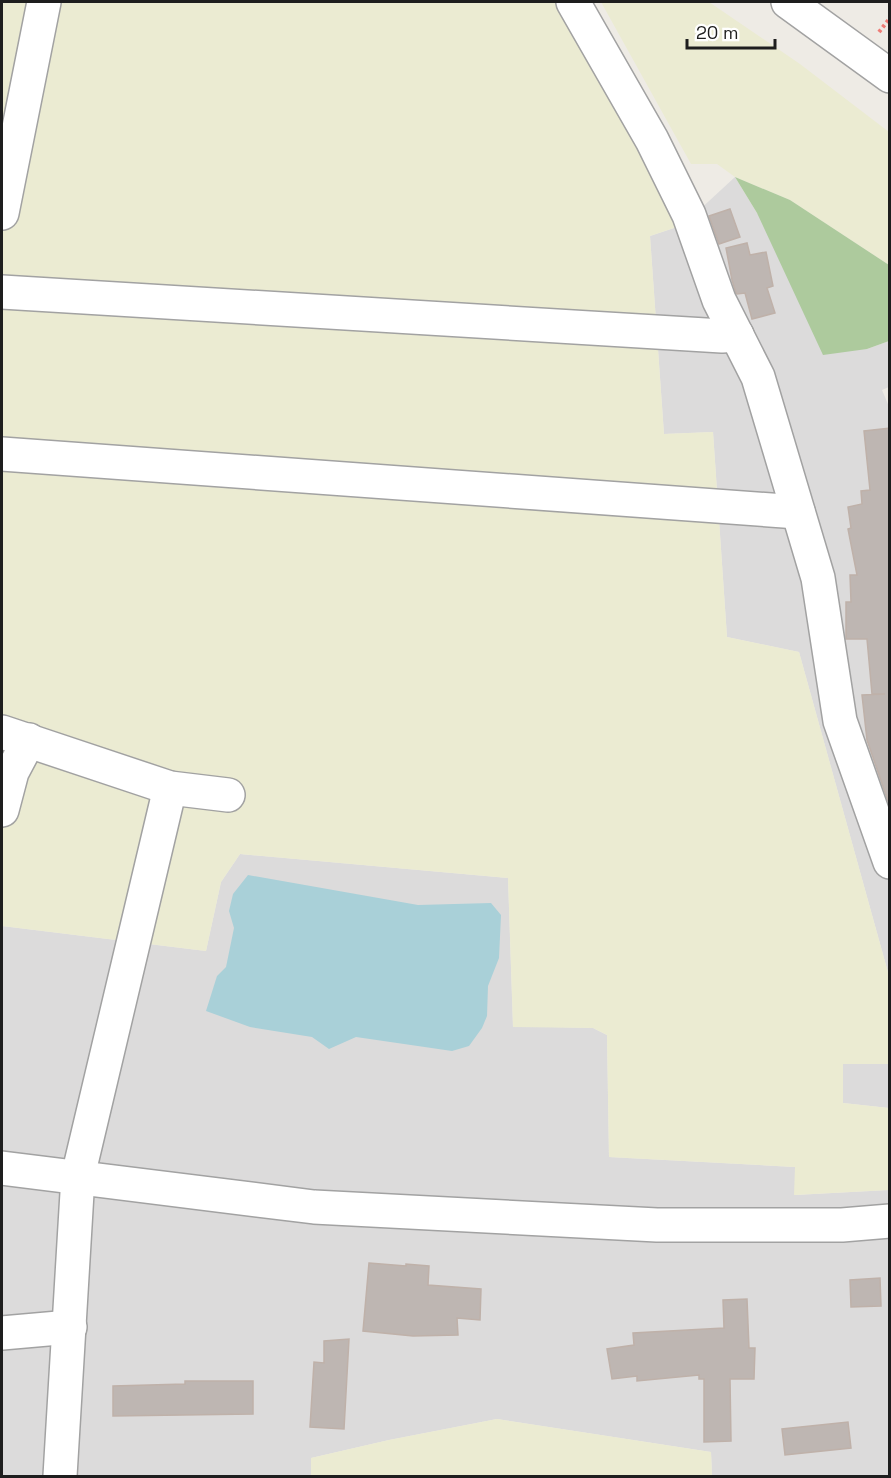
<svg xmlns="http://www.w3.org/2000/svg" width="891" height="1478" viewBox="0 0 891 1478" font-family="'Space Grotesk',sans-serif">
<style>
.residential{fill:#dcdbdb}
.farmland{fill:#ebebd2}
.forest{fill:#adca9d}
.water{fill:#a9d0d8}
.building{fill:#beb6b2;stroke:#bfb1a9;stroke-width:1.5}
.lines{fill:none;stroke-linecap:round;stroke-linejoin:round}
.minor-casing{stroke:#a2a2a2;stroke-width:36}
.path{stroke:#ee7c76;stroke-width:4;stroke-dasharray:3 3;stroke-linecap:butt}
.minor{stroke:#fff;stroke-width:33}
</style>
<rect width="100%" height="100%" fill="#eeebe5"/>
<g class="residential">
<path d="M 735,177 L 757,213 L 867,349 L 889,341 L 889,387 L 882,390 L 890,409 L 889,976 L 799,652 L 727,637 L 713,432 L 664,434 L 650,236 L 683,225 Z"/>
<path d="M 240,854 L 508,878 L 513,1026 L 593,1028 L 607,1035 L 609,1157 L 795,1167 L 795,1195 L 889,1190 L 889,1476 L 712,1476 L 711,1452 L 497,1419 L 389,1440 L 311,1458 L 311,1476 L 2,1476 L 2,926 L 206,951 L 221,882 Z"/>
<path d="M 843,1063 L 889,1064 L 889,1108 L 843,1103 Z"/>
</g>
<g class="farmland">
<path d="M 2,2 L 556,2 L 683,225 L 650,236 L 664,434 L 713,432 L 727,637 L 799,652 L 889,976 L 889,1064 L 843,1064 L 843,1103 L 889,1108 L 889,1190 L 794,1195 L 795,1167 L 609,1157 L 607,1035 L 593,1028 L 513,1027 L 508,878 L 240,854 L 221,882 L 206,951 L 2,926 Z"/>
<path d="M 601,2 L 709,2 L 800,64 L 889,132 L 889,265 L 790,200 L 735,177 L 717,164 L 691,164 Z"/>
<path d="M 497,1419 L 711,1452 L 712,1476 L 311,1476 L 311,1458 L 389,1440 Z"/>
</g>
<path class="forest" d="M 735,177 L 790,200 L 889,265 L 889,341 L 867,349 L 823,355 L 757,213 Z"/>
<path class="water" d="M 248,875 L 418,905 L 491,903 L 501,915 L 499,958 L 488,986 L 487,1016 L 482,1028 L 469,1046 L 452,1051 L 356,1037 L 329,1049 L 312,1037 L 250,1027 L 206,1011 L 217,976 L 226,967 L 234,928 L 229,911 L 233,894 Z"/>
<g class="building">
<path d="M 730,209 L 740,237 L 719,244 L 709,216 Z"/>
<path d="M 747,243 L 750,255 L 766,252 L 773,286 L 767,288 L 775,313 L 752,319 L 745,293 L 737,294 L 736,293 L 732,280 L 726,248 Z"/>
<path d="M 890,428 L 890,801 L 888,801 L 867,740 L 862,695 L 885,694 L 872,694 L 867,639 L 846,639 L 846,602 L 851,602 L 850,575 L 857,575 L 848,529 L 851,528 L 848,507 L 862,504 L 861,491 L 870,490 L 864,431 Z"/>
<path d="M 369,1263 L 406,1266 L 406,1264 L 429,1266 L 428,1285 L 481,1289 L 480,1320 L 457,1318 L 458,1335 L 413,1336 L 363,1331 Z"/>
<path d="M 880,1278 L 881,1306 L 851,1307 L 850,1280 Z"/>
<path d="M 747,1299 L 749,1348 L 755,1348 L 754,1379 L 730,1379 L 731,1441 L 704,1442 L 704,1379 L 699,1379 L 699,1375 L 637,1381 L 637,1376 L 612,1379 L 607,1349 L 634,1345 L 633,1333 L 724,1328 L 723,1300 Z"/>
<path d="M 349,1339 L 344,1429 L 310,1427 L 314,1362 L 324,1363 L 324,1341 Z"/>
<path d="M 185,1381 L 253,1381 L 253,1414 L 113,1416 L 113,1386 L 185,1384 Z"/>
<path d="M 848,1422 L 851,1448 L 785,1455 L 782,1429 Z"/>
</g>
<g class="lines">
<g class="minor-casing">
<g id="minor">
<path d="M 573,2 L 652,140 L 689,215 L 719,300 L 758,377 L 818,578 L 840,721 L 890,862"/>
<path d="M 788,2 L 890,76"/>
<path d="M 2,213 L 44,2"/>
<path d="M 2,292 L 722,336 L 737,335"/>
<path d="M 2,454 L 798,512"/>
<path d="M 2,732 L 170,788 L 228,795"/>
<path d="M 2,810 L 12,772 L 29,740"/>
<path d="M 2,1168 L 314,1207 L 657,1225 L 842,1225 L 890,1221"/>
<path d="M 2,1333 L 70,1327"/>
<path d="M 60,1476 L 78,1176 L 170,788"/>
</g>
</g>
<path class="path" d="M 879,32 L 890,18"/>
<use href="#minor" class="minor"/>
</g>
<rect width="891" height="1478" fill="none" stroke="#1e1e1e" stroke-width="6"/>
<path d="M687 39v9h88v-9" fill="none" stroke="#1e1e1e" stroke-width="3"/>
<text x="696" y="39" font-size="18" fill="#1e1e1e" stroke="#ffffff" stroke-width="4.5" paint-order="stroke">20 m</text>
</svg>
